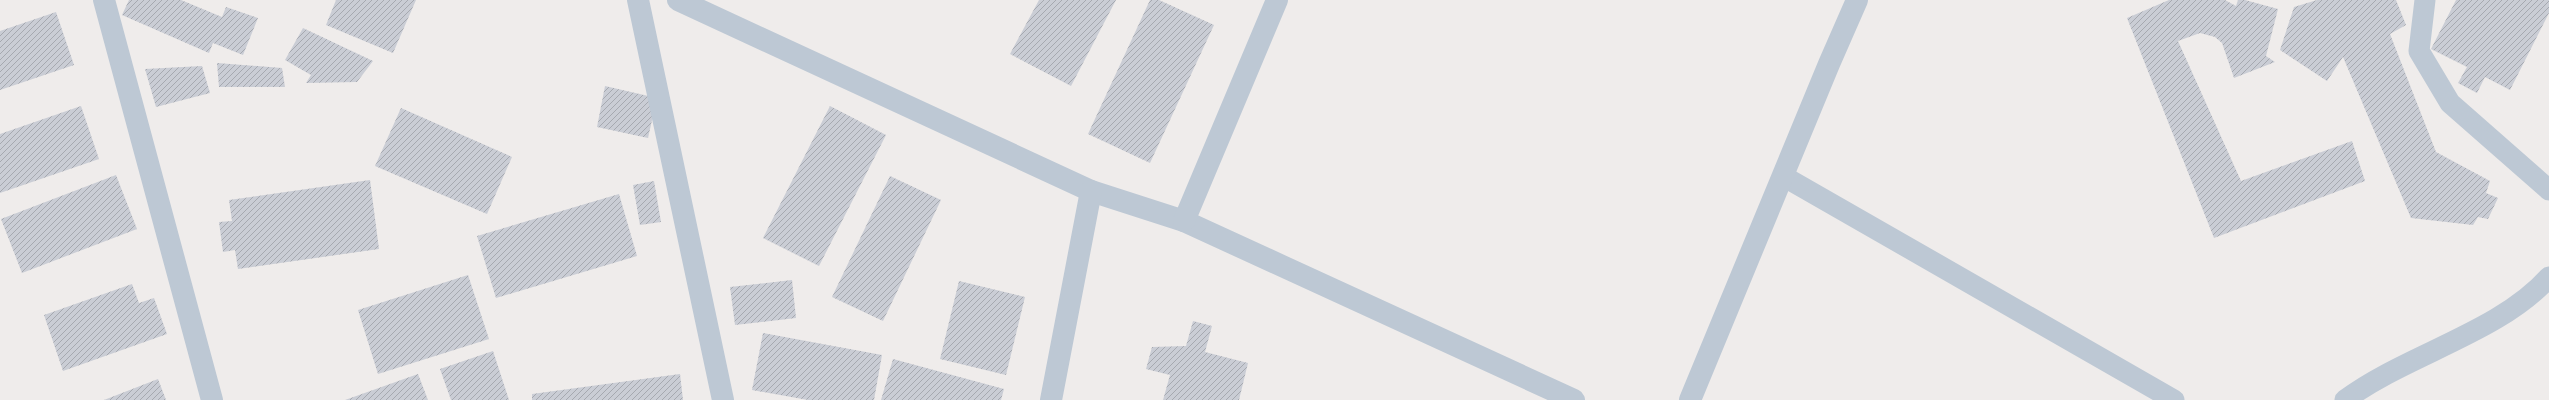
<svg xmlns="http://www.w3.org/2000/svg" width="2549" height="400" viewBox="0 0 2549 400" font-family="Commissioner,sans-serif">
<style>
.building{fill:url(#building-hatch)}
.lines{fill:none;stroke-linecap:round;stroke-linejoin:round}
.lane{stroke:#bdc8d4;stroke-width:21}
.street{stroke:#bdc8d4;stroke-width:22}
</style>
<defs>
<pattern id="building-hatch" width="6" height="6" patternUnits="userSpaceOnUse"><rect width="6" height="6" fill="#cacdd5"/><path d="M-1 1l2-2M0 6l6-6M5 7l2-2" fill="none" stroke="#a6a9b0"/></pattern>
</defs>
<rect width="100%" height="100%" fill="#efeceb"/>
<g class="building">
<path d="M 129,0 L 181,0 L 222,17 L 226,7 L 258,18 L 243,55 L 213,43 L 209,53 L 122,15 Z"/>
<path d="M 336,0 L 416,0 L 393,53 L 326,25 Z"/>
<path d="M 1039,0 L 1116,0 L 1071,86 L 1010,54 Z"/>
<path d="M 1150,0 L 1159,0 L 1214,25 L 1150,163 L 1088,134 Z"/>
<path d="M 2169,0 L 2225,0 L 2236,6 L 2238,0 L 2245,0 L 2278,9 L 2266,56 L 2275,62 L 2234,78 L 2222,43 L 2215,37 L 2200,33 L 2178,41 L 2241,181 L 2352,141 L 2365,181 L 2214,238 L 2127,18 Z"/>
<path d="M 2317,0 L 2396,0 L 2406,25 L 2390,34 L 2436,152 L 2490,181 L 2486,193 L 2498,198 L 2488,219 L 2478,217 L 2473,225 L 2411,218 L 2343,57 L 2327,81 L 2280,50 L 2294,7 Z"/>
<path d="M 2456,0 L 2549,0 L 2549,13 L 2510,90 L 2485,77 L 2477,93 L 2458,83 L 2467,67 L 2431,49 Z"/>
<path d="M 56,12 L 74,65 L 0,90 L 0,31 Z"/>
<path d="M 303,28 L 373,61 L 357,82 L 306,83 L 311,75 L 285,60 Z"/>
<path d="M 217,63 L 282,68 L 285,87 L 219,87 Z"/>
<path d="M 202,66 L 210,93 L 156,107 L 145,69 Z"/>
<path d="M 605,86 L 657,98 L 648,138 L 597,127 Z"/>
<path d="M 81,106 L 99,159 L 0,193 L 0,134 Z"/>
<path d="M 830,106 L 886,135 L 819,266 L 763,238 Z"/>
<path d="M 401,108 L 512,157 L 487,214 L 375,166 Z"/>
<path d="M 116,175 L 137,229 L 22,273 L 1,219 Z"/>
<path d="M 890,176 L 941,200 L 883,321 L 832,297 Z"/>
<path d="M 370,180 L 379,249 L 238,269 L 235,250 L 223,252 L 219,222 L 232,221 L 229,200 Z"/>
<path d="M 654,181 L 661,222 L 640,225 L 633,185 Z"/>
<path d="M 619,194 L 637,256 L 496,298 L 477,236 Z"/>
<path d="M 468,275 L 489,339 L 378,374 L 358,310 Z"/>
<path d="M 792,280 L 796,318 L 735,325 L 730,287 Z"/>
<path d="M 959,281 L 1025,297 L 1006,375 L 940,359 Z"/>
<path d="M 132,284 L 139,303 L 154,298 L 167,334 L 63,371 L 44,315 Z"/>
<path d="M 1193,321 L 1212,326 L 1205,352 L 1248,363 L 1239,400 L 1163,400 L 1170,375 L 1146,369 L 1152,347 L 1186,346 Z"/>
<path d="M 763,333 L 882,355 L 874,400 L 808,400 L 752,390 Z"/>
<path d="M 493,351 L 509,400 L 451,400 L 440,369 Z"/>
<path d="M 893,359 L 1004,389 L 1001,400 L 881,400 Z"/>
<path d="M 418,374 L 428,400 L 345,400 Z"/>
<path d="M 680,374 L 683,400 L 532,400 L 532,394 Z"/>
<path d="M 158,379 L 166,400 L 104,400 Z"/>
</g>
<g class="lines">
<g class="lane">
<path d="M 2425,0 L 2419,51 L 2450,103 L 2549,190"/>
<path d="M 1783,176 L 2174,400"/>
<path d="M 2345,400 C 2407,354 2499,333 2549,277"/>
</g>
<g class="street">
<path d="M 104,0 L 212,400"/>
<path d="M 638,0 L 723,400"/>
<path d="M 678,0 L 1091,191 L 1184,221 L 1574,400"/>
<path d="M 1184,221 L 1277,0"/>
<path d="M 1051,400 L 1091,191"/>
<path d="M 1690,400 L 1829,64 L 1857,0"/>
</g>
</g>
</svg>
